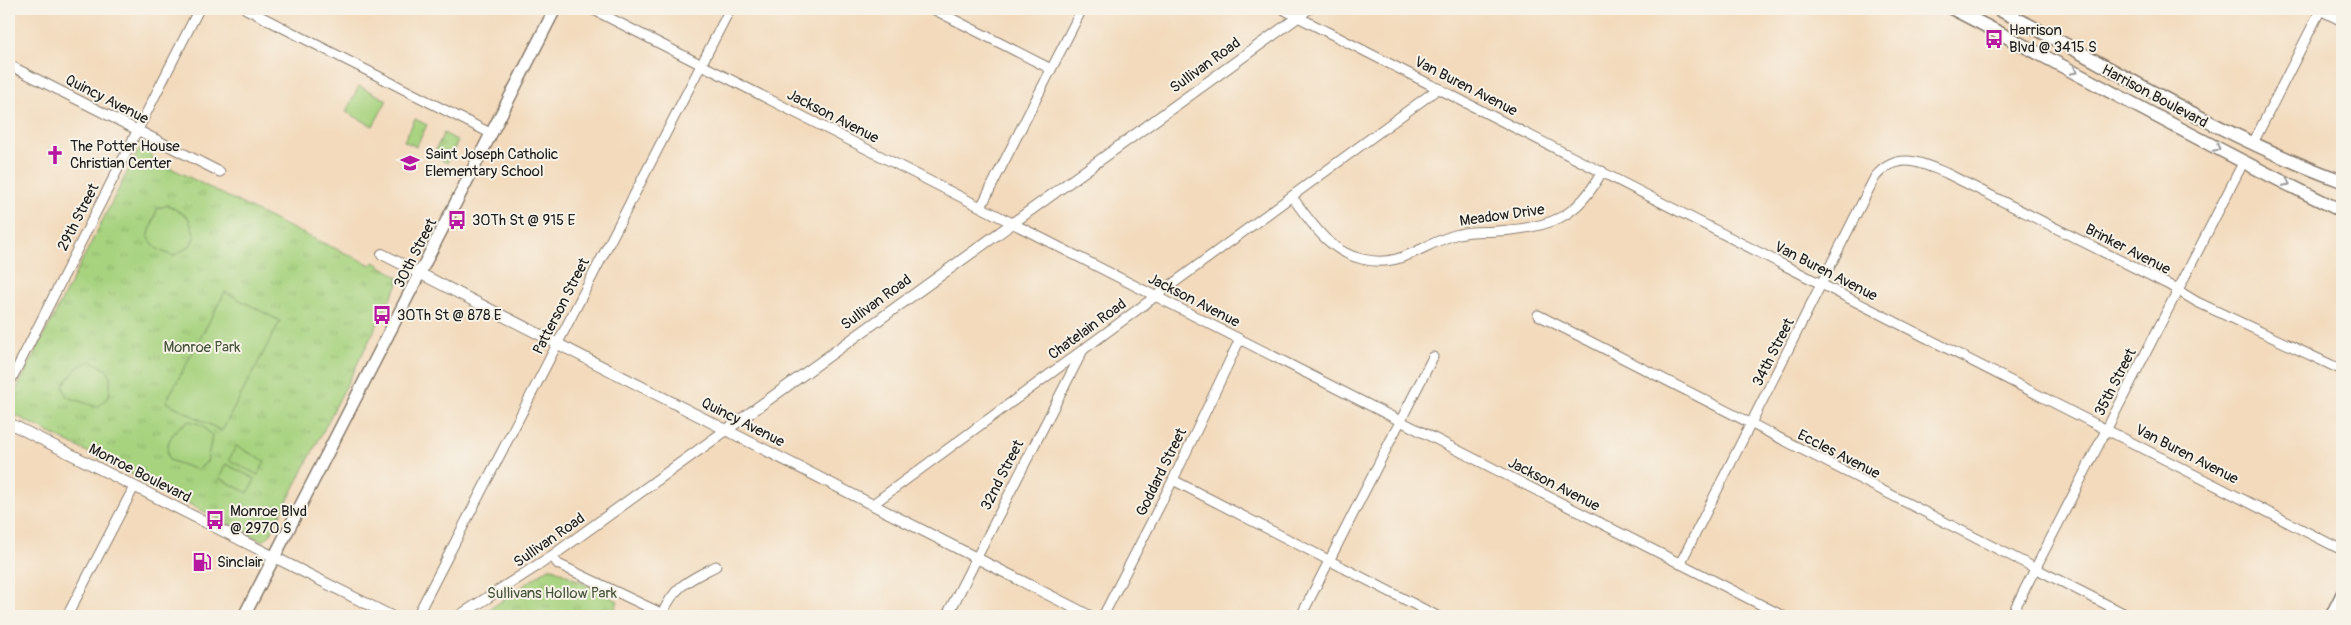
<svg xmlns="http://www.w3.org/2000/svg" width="2351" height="625" viewBox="0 0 2351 625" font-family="Pangolin,sans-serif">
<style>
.grass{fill:url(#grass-tufts);stroke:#62784e}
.pitch{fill:#a7d37f;stroke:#62784e}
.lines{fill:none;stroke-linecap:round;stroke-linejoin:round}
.minor-casing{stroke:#887b6c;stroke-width:11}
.tertiary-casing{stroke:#887b6c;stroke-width:12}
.secondary-casing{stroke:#887b6c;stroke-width:14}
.primary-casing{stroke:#887b6c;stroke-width:15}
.minor{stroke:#fff;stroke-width:9}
.tertiary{stroke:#fff;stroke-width:10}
.secondary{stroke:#fff;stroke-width:11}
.primary{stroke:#fff;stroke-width:12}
.oneway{stroke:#999}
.labels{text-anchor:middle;stroke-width:4;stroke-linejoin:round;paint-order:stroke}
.poi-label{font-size:15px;fill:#1c1c1c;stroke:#f7f3e8;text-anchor:start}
.street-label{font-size:15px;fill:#1c1c1c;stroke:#f7f3e8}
.park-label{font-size:15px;fill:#46533a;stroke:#f7f3e8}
</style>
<defs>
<pattern id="grass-tufts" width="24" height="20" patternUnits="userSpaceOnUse" patternTransform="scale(1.25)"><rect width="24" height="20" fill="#a7d37f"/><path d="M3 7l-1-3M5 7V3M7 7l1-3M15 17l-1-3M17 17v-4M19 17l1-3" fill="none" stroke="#8fb56d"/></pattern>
</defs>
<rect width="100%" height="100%" fill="#f7f3e8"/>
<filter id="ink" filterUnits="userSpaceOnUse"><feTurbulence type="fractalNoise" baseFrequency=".02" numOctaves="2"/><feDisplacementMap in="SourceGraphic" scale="10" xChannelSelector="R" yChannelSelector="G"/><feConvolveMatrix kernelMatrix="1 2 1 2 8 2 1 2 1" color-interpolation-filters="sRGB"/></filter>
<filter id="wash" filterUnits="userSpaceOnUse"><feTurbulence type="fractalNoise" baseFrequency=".0096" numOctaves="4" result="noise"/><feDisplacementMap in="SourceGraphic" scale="20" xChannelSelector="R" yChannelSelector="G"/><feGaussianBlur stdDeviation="1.12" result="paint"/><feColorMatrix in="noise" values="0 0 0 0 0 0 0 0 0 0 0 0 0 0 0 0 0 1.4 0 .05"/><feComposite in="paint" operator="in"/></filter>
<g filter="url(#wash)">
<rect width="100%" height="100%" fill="#f3dabc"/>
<g class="grass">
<path d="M 415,119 L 427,125 L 416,147 L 404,141 Z"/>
<path d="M 444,133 L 458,141 L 447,163 L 433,155 Z"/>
<path d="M 144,145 L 152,148 L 151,158 L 278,222 L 371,265 L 374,262 L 398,277 L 398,284 L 270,535 L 265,540 L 260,540 L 9,412 L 9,404 L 139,149 Z"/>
<path d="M 549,568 L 553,568 L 618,601 L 612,616 L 480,616 Z"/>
</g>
<g class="pitch">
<path d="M 359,86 L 387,100 L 373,126 L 346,112 Z"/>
<path d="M 168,205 L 188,217 L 195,236 L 190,246 L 173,256 L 157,249 L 148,237 L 157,209 Z"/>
<path d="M 225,292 L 280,321 L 222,431 L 166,402 Z"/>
<path d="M 91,361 C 113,371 111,374 109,396 L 97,407 L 67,397 L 63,386 L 78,367 Z"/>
<path d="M 190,421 L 202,425 L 212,436 L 207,462 L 197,470 L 169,460 C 163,443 175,427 190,421 Z"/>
<path d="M 236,446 L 265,461 L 258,475 L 229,460 Z"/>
<path d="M 226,464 L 255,479 L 248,493 L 219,478 Z"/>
</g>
</g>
<g filter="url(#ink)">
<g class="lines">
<g class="minor-casing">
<g id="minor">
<path d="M 246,9 L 492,134"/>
<path d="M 592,9 L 1783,616"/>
<path d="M 933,9 L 1051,69"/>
<path d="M 1309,9 L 1298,17 L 2342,550"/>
<path d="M 2318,9 L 2342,21"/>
<path d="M 9,65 L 220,172"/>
<path d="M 2253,143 L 2321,9"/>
<path d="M 1292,197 C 1312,223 1328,251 1362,259 C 1403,269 1423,242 1459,234 C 1471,231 1485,232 1497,231 C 1548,228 1578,219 1602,171"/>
<path d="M 981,207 L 1082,9"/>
<path d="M 1538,315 L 2129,616"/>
<path d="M 9,384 L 199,9"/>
<path d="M 1173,480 L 1437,616"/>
<path d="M 873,504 L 1439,88"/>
<path d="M 552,556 L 558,564 L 667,616"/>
<path d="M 976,559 L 1083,350"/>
<path d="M 1680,564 L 1875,177 C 1897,151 1919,162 1946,173 L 2169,285 L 2197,302 L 2342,370"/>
<path d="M 662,614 C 676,584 688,581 716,566"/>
<path d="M 67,616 L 134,487"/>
<path d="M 417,616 L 730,9"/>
<path d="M 1103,616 L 1173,480 L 1240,339"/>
<path d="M 1301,616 L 1433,357"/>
<path d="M 2011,616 L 2244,161"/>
</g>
</g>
<g class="tertiary-casing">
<g id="tertiary">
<path d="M 382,254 L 1090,616"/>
<path d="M 9,423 L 391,616"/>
<path d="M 459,616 L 552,556 L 1298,17 L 1284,9"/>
<path d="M 947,616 L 976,559"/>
</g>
</g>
<g class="secondary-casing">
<g id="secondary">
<path d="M 244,616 L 555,9"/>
<path d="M 2331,616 L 2342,594"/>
</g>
</g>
<g class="primary-casing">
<g id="primary">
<path d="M 1953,9 C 2083,75 2210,148 2342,211"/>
<path d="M 1998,9 C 2112,67 2222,137 2342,181"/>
</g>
</g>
<use href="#minor" class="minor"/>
<use href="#tertiary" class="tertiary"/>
<use href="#secondary" class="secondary"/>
<use href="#primary" class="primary"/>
</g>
<defs><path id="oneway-chevron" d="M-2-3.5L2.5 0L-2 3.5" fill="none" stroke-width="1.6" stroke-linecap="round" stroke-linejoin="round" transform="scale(1.25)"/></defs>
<g class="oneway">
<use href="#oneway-chevron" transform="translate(2074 71) rotate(27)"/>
<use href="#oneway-chevron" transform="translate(2217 148) rotate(27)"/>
<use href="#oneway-chevron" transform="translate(2287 183) rotate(27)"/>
</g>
</g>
<defs>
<g id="bus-bare" transform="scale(1.5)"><path d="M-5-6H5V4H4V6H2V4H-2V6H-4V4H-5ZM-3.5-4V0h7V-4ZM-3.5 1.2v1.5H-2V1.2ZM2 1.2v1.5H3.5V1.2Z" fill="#b5179e" stroke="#f7f3e8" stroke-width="2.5" paint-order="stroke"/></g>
<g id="church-bare" transform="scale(1.5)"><path d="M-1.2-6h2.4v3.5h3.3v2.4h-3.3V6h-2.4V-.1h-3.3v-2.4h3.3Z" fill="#b5179e" stroke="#f7f3e8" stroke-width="2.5" paint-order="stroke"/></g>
<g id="school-bare" transform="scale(1.5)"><path d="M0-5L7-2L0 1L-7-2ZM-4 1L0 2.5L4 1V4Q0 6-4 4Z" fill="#b5179e" stroke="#f7f3e8" stroke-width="2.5" paint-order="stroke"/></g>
<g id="fuel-bare" transform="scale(1.5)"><path d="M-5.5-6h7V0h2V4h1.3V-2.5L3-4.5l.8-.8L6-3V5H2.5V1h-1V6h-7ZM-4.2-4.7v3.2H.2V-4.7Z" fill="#b5179e" stroke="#f7f3e8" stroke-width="2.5" paint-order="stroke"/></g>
</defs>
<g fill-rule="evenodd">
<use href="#bus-bare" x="1994" y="39"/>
<use href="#church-bare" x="55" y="155"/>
<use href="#school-bare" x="410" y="163"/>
<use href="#bus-bare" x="457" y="220"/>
<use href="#bus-bare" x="382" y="315"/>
<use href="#bus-bare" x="215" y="520"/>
<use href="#fuel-bare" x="202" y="562"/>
</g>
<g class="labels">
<g class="poi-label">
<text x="2009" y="35">Harrison<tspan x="2009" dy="17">Blvd @ 3415 S</tspan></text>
<text x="70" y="151">The Potter House<tspan x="70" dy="17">Christian Center</tspan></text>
<text x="425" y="159">Saint Joseph Catholic<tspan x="425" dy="17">Elementary School</tspan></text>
<text x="472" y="225">30Th St @ 915 E</text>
<text x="397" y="320">30Th St @ 878 E</text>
<text x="230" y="516">Monroe Blvd<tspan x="230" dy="17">@ 2970 S</tspan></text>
<text x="217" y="567">Sinclair</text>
</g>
<g class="street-label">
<text transform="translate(1205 65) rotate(-36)" y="5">Sullivan Road</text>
<text transform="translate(1466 86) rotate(27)" y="5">Van Buren Avenue</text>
<text transform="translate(2155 96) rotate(28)" y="5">Harrison Boulevard</text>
<text transform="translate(107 99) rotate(27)" y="5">Quincy Avenue</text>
<text transform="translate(833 116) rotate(27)" y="5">Jackson Avenue</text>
<text transform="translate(1502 215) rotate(-8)" y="5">Meadow Drive</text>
<text transform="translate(78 217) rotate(-63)" y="5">29th Street</text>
<text transform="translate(2128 249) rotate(27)" y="5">Brinker Avenue</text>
<text transform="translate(415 253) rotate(-63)" y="5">30th Street</text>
<text transform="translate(1826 271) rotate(27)" y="5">Van Buren Avenue</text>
<text transform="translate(1194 300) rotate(27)" y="5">Jackson Avenue</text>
<text transform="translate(876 302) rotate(-36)" y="5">Sullivan Road</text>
<text transform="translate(561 306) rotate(-63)" y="5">Patterson Street</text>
<text transform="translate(1087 329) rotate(-36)" y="5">Chatelain Road</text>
<text transform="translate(1773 352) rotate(-63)" y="5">34th Street</text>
<text transform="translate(2115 382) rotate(-63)" y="5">35th Street</text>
<text transform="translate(743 422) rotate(27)" y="5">Quincy Avenue</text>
<text transform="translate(1839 454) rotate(27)" y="5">Eccles Avenue</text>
<text transform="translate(2187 454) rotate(27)" y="5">Van Buren Avenue</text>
<text transform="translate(1161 472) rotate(-64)" y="5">Goddard Street</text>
<text transform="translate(140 473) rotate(27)" y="5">Monroe Boulevard</text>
<text transform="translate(1002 475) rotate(-63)" y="5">32nd Street</text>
<text transform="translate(1554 484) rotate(27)" y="5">Jackson Avenue</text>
<text transform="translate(549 540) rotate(-35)" y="5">Sullivan Road</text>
</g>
<g class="park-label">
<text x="202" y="352">Monroe Park</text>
<text x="552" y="598">Sullivans Hollow Park</text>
</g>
</g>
<rect width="2351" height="625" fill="none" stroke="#f7f3e8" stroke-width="30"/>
</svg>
